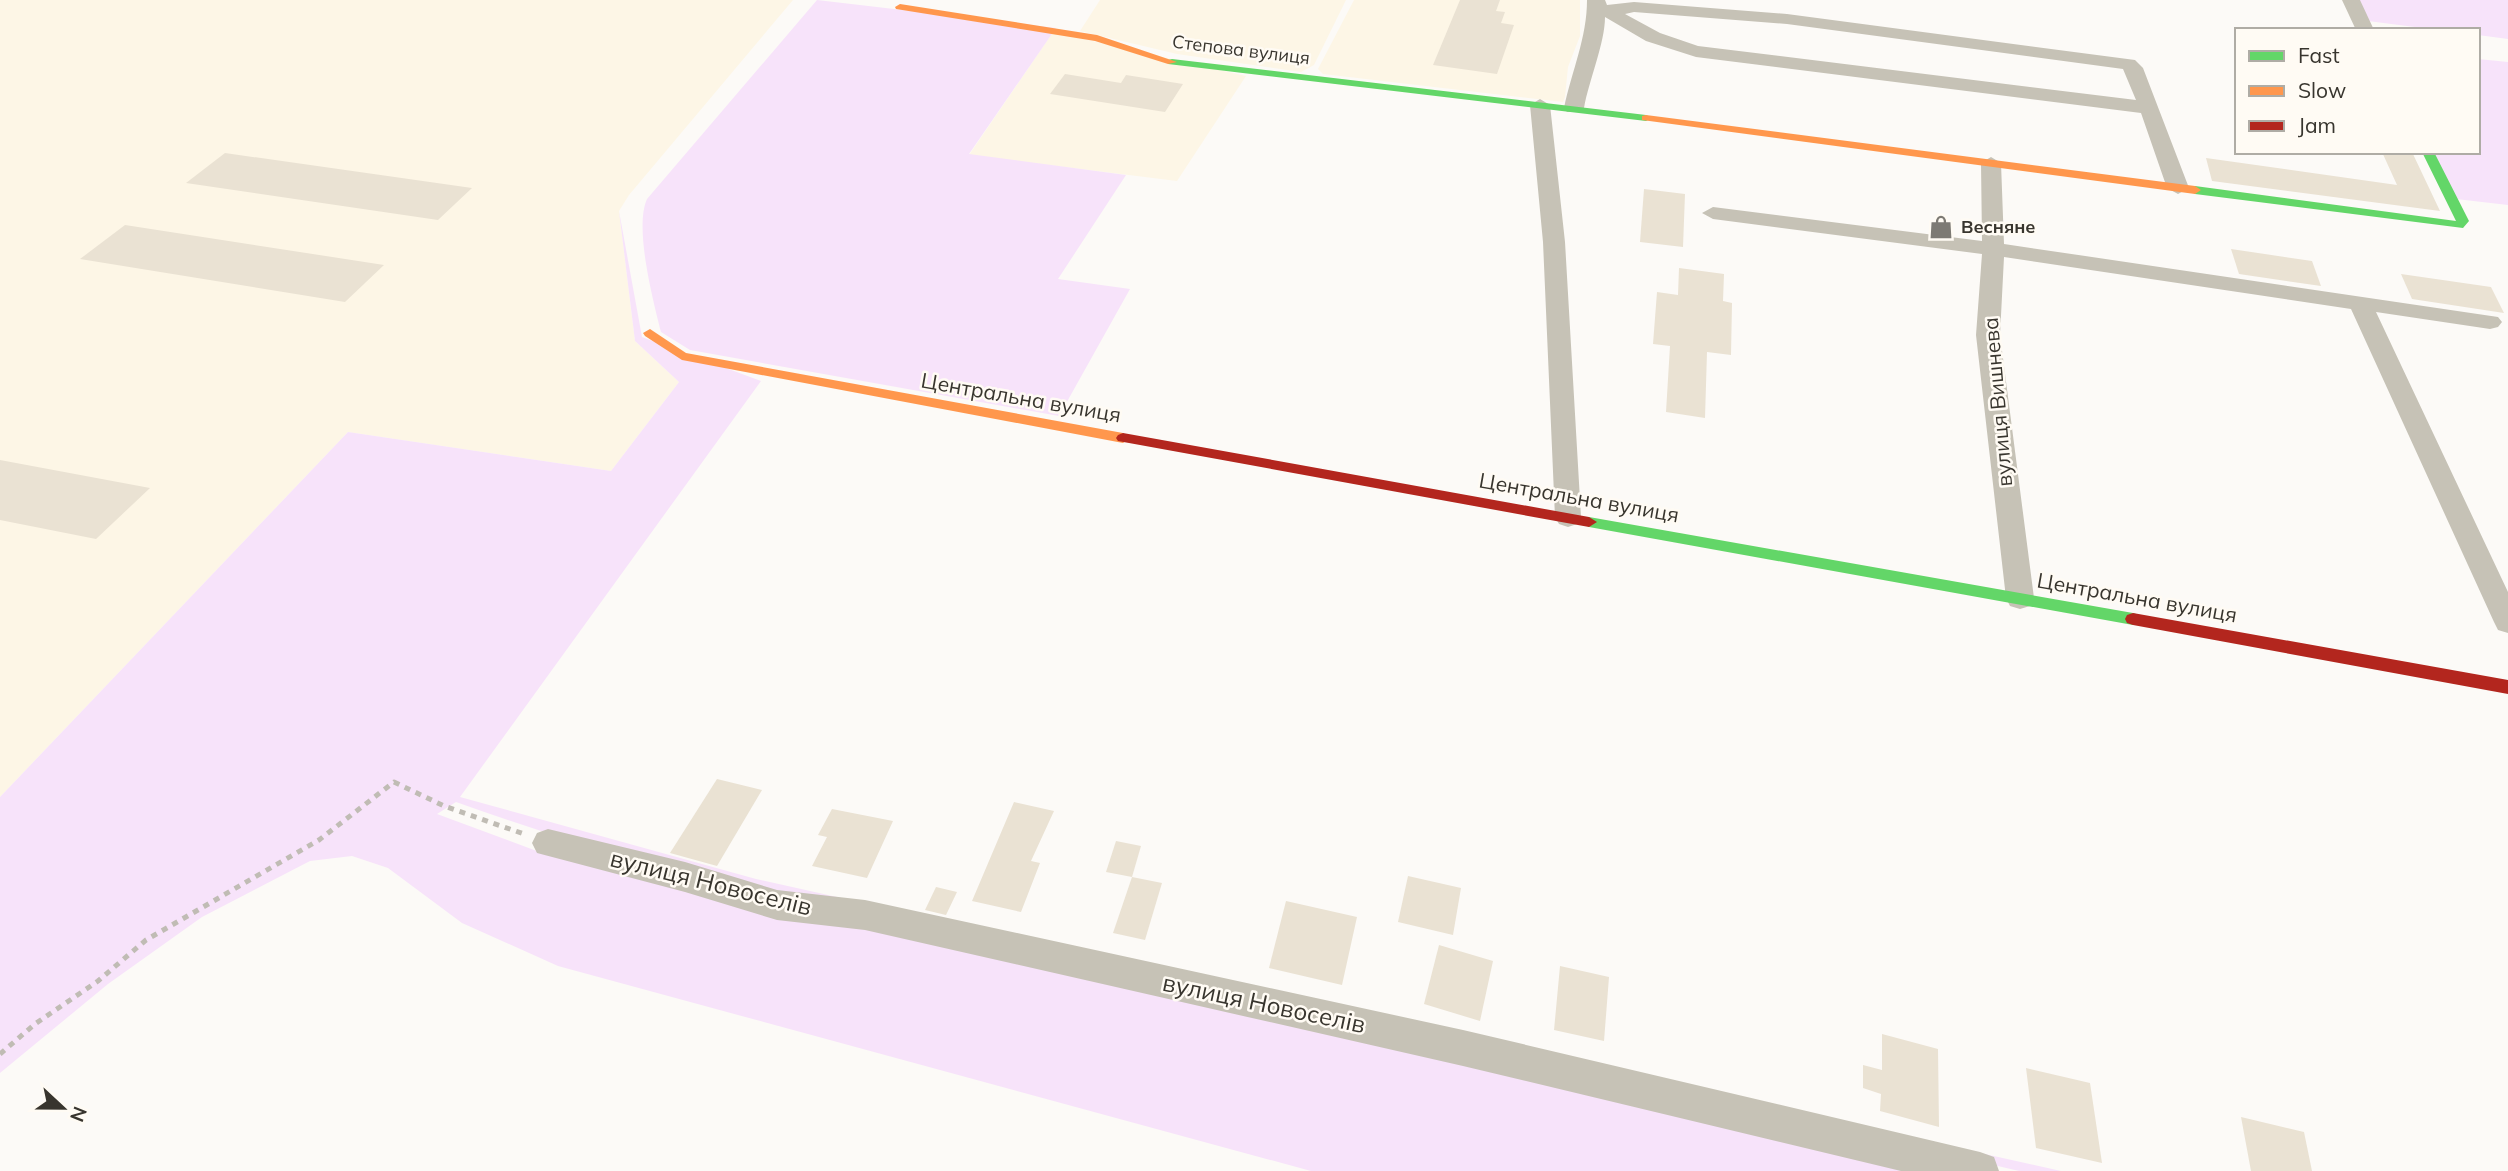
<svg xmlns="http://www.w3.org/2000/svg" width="2508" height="1171" viewBox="0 0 2508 1171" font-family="Mulish,sans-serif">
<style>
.built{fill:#fdf6e6}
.green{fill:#f7e3fa}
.building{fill:#eae2d3}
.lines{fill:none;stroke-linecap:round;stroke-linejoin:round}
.path{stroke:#c0bcb4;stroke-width:5;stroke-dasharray:6 6;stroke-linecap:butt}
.street{fill:#c6c2b6;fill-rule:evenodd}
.fast{fill:#63d668;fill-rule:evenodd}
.slow{fill:#ff974d;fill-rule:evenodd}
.jam{fill:#b3261e;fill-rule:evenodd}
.labels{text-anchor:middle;stroke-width:5;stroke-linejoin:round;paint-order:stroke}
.far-street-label{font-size:18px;fill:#38352e;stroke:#fffbf4}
.far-poi-label{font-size:18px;font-weight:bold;fill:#38352e;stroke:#fffbf4;text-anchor:start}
.street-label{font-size:21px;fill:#38352e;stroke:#fffbf4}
.near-street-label{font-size:24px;fill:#38352e;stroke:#fffbf4}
</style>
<rect width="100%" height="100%" fill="#fcfaf7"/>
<g class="built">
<path d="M 0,0 L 793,0 L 629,195 L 619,211 L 635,341 L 679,382 L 611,471 L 348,432 L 0,797 Z"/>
<path d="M 1100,0 L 1346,0 L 1314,65 L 1301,72 L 1177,54 L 1080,31 Z"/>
<path d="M 1354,0 L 1580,0 L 1580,36 L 1568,67 L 1565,97 L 1563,102 L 1323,74 L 1318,69 Z"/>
<path d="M 1053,32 L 1246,76 L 1177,181 L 969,155 Z"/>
</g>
<g class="green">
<path d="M 817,0 L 1056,28 L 969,154 L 1126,175 L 1058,279 L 1130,289 L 1059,416 L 690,350 L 661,332 C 653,300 634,228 647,199 Z"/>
<path d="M 2355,0 L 2508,0 L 2508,39 L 2478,35 L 2478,30 L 2438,30 L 2368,21 Z"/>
<path d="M 2478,59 L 2508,62 L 2508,205 L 2456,199 L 2433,152 L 2478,152 Z"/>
<path d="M 619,211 L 642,337 L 761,381 L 460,797 L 756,879 L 2061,1171 L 2019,1171 C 1770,1112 1522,1051 1271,1000 C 997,944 720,897 456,802 L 437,814 L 542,853 L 858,923 L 1935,1171 L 1311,1171 L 558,966 L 462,923 L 388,868 L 352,856 L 310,861 L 202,917 L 108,984 L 0,1073 L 0,797 L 348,432 L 611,471 L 679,382 L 635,341 Z"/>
</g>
<g class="building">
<path d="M 1460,0 L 1500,0 L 1496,11 L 1505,12 L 1501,23 L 1514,25 L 1497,74 L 1433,65 Z"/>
<path d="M 1065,74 L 1121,83 L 1126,75 L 1183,84 L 1165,112 L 1050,94 Z"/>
<path d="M 2382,152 L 2412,152 L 2440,211 L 2212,181 L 2206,158 L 2397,185 Z"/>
<path d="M 225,153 L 472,188 L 438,220 L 186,183 Z"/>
<path d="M 1644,189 L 1685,194 L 1683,247 L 1640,242 Z"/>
<path d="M 125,225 L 384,265 L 345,302 L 80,259 Z"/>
<path d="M 2231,249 L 2312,261 L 2321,286 L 2239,274 Z"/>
<path d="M 1679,268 L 1724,274 L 1723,301 L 1732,303 L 1731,355 L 1707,352 L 1705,418 L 1666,412 L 1670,346 L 1653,344 L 1657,292 L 1678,295 Z"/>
<path d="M 2401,274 L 2491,287 L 2504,313 L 2412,299 Z"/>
<path d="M 0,460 L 150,488 L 96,539 L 0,520 Z"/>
<path d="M 717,779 L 762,790 L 717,866 L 670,853 Z"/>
<path d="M 1014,802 L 1054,811 L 1031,861 L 1040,863 L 1021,912 L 972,901 Z"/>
<path d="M 832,809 L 893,821 L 867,878 L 812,866 L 827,837 L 818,835 Z"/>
<path d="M 1116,841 L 1141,846 L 1132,877 L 1106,872 Z"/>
<path d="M 1408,876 L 1461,888 L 1453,935 L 1398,922 Z"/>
<path d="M 1132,877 L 1162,883 L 1145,940 L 1113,933 Z"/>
<path d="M 936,887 L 957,892 L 946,915 L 925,910 Z"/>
<path d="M 1286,901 L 1357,917 L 1342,985 L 1269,968 Z"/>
<path d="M 1439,945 L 1493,961 L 1480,1021 L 1424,1004 Z"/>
<path d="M 1560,966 L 1609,977 L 1604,1041 L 1554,1030 Z"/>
<path d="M 1882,1034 L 1938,1049 L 1939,1127 L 1880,1111 L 1881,1094 L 1863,1088 L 1863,1065 L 1882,1070 Z"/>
<path d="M 2026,1068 L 2090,1083 L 2102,1163 L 2036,1148 Z"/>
<path d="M 2241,1117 L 2304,1132 L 2312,1171 L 2251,1171 Z"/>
</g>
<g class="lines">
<path class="path" d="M 0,1054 L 35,1024 L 98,981 L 146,940 L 319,840 L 394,782 L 444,806 L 524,834"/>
<g class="street">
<path d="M 1587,0 L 1605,0 L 1607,5 L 1634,2 L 1787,14 L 2135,60 L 2143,68 L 2189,188 L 2178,194 L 2167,188 L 2141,113 L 1696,57 L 1646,41 L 1605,17 C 1605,43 1589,80 1584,108 L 1581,112 L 1567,112 L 1564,108 C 1572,70 1587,38 1587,0 ZM 1634,12 L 1787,24 L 2123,69 L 2136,100 L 1698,46 L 1660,33 L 1625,14 Z"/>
<path d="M 2342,0 L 2360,0 L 2374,30 L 2356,30 Z"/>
<path d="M 1540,99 L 1550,105 L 1565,242 L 1581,517 L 1577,524 L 1568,527 L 1559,524 L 1555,517 L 1543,242 L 1530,105 Z"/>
<path d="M 1991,157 L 2001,163 L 2004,244 L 2498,317 L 2502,322 L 2498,327 L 2490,329 L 2376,312 L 2508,592 L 2508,633 L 2498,630 L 2494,622 L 2351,309 L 2004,257 L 2000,335 L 2034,598 L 2030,606 L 2020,609 L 2010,606 L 2006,598 L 1976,335 L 1982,254 L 1713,219 L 1702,213 L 1713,207 L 1982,241 L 1981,163 Z"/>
<path d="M 548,829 L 685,862 L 777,890 L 865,900 L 1463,1030 L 1980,1152 L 1994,1157 L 1999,1171 L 1901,1171 L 1463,1066 L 865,930 L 777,920 L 685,892 L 537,853 L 532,843 L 537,833 Z"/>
</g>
<g class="fast">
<path d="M 1172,59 L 1646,115 L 1652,118 L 1646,121 L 1168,64 L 1168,60 Z"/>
<path d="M 2422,152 L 2434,152 L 2469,221 L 2463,228 L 2195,194 L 2189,190 L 2195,186 L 2456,221 Z"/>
<path d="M 1589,517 L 2133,613 L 2139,615 L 2141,619 L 2139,623 L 2133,625 L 1589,527 L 1581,522 Z"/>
</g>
<g class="slow">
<path d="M 900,4 L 1097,35 L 1177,62 L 1168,64 L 1095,41 L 896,9 L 895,7 Z"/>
<path d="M 1646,115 L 2195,186 L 2201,190 L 2195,194 L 1642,120 L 1642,116 Z"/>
<path d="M 650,329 L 686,353 L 1123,433 L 1130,438 L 1123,443 L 682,360 L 645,336 L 643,333 Z"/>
</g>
<g class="jam">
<path d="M 1123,433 L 1589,517 L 1597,522 L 1589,527 L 1118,441 L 1116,438 L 1118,435 Z"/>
<path d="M 2133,613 L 2508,680 L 2508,694 L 2133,625 L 2127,623 L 2125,619 L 2127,615 Z"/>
</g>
</g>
<defs>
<g id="shop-bare" transform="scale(1.89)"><path d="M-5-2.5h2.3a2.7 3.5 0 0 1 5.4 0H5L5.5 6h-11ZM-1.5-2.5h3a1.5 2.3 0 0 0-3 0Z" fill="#7d7a74" stroke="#fffbf4" stroke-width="2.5" paint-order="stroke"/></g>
</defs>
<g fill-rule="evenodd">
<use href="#shop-bare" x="1941" y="227"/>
</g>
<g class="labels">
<g class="far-street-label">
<text transform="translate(1241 50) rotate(7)" y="6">Степова вулиця</text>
</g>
<g class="far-poi-label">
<text x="1961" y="233">Весняне</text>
</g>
<g class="street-label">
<text transform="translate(1021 398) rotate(10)" y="7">Центральна вулиця</text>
<text transform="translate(1998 402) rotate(-95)" y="7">вулиця Вишнева</text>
<text transform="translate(1579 498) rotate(10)" y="7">Центральна вулиця</text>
<text transform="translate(2137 598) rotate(10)" y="7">Центральна вулиця</text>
</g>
<g class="near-street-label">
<text transform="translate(711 883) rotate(14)" y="8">вулиця Новоселів</text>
<text transform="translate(1264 1004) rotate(12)" y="8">вулиця Новоселів</text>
</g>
</g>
<rect x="2235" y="28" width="245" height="126" fill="#fffbf4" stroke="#afaca5" stroke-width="2"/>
<rect x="2249" y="51" width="35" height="10" fill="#63d668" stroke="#afaca5" stroke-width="2"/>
<text x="2298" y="63" font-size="21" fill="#38352e">Fast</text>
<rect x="2249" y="86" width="35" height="10" fill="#ff974d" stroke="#afaca5" stroke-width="2"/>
<text x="2298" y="98" font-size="21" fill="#38352e">Slow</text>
<rect x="2249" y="121" width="35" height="10" fill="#b3261e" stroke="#afaca5" stroke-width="2"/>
<text x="2298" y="133" font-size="21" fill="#38352e">Jam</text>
<g transform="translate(63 1108) rotate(112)" stroke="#fffbf4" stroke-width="5" paint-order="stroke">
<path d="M0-5L12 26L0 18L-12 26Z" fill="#38352e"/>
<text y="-10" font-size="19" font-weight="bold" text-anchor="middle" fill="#38352e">N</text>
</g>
</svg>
